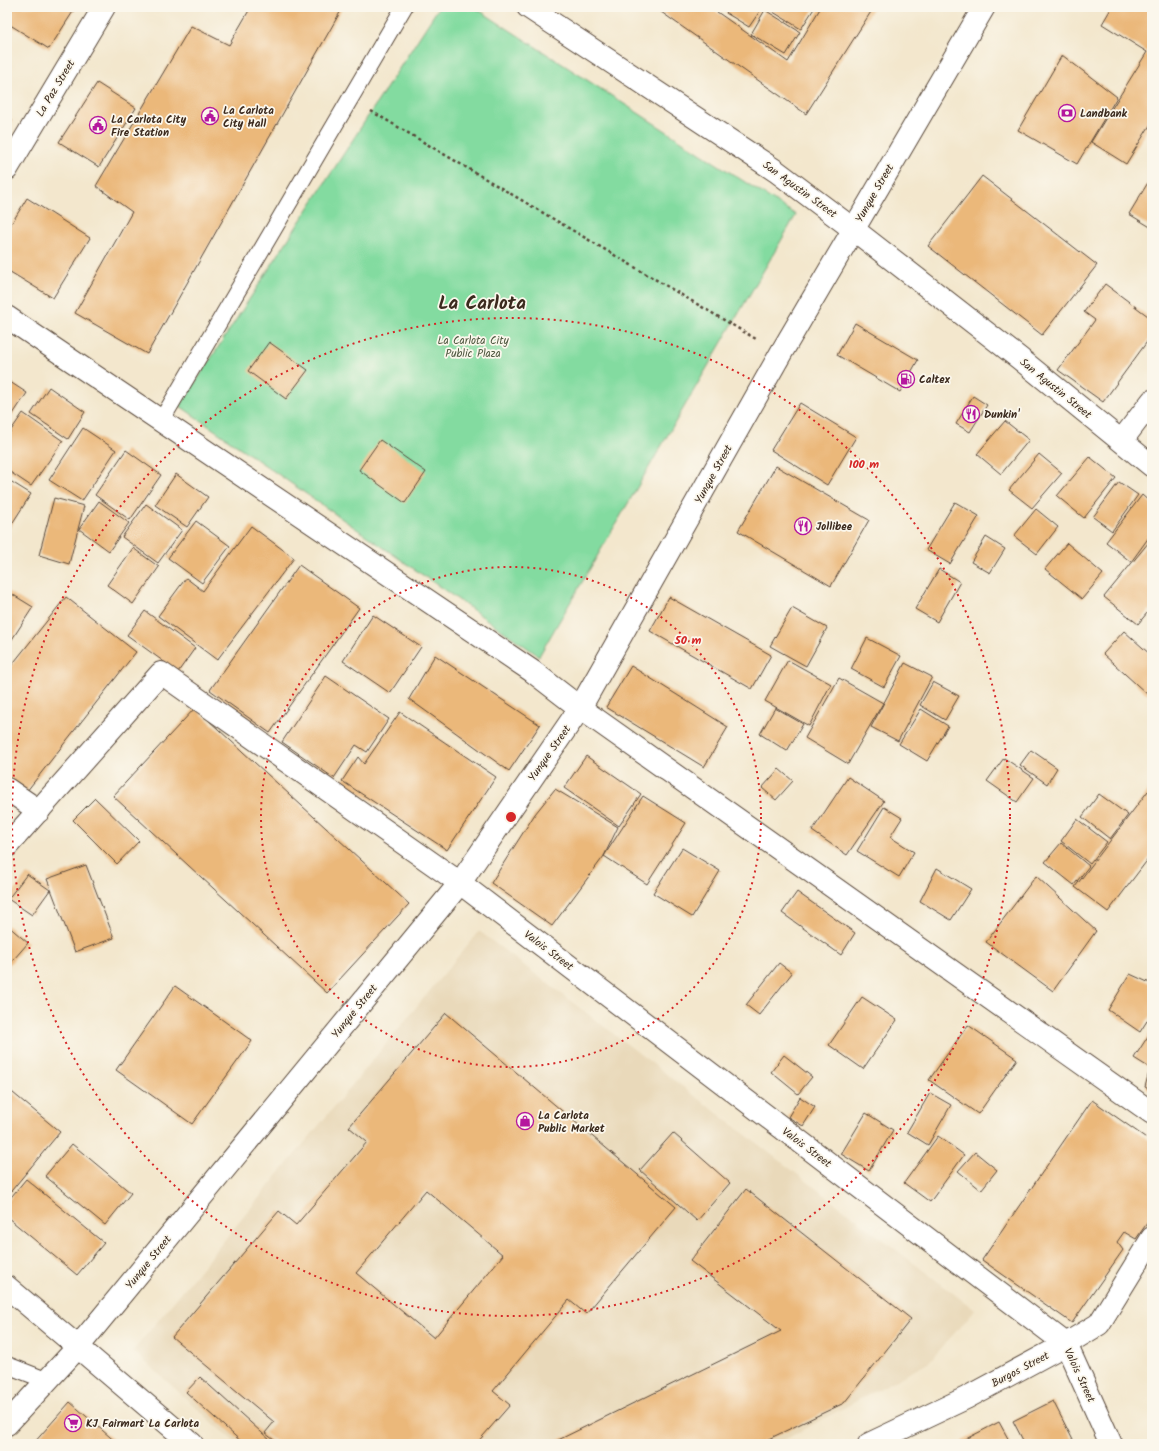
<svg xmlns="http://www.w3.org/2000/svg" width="1159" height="1451" viewBox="0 0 1159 1451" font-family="Kalam,sans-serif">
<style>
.built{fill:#e9d9ba}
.green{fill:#83dba0;stroke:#5f825f}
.building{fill:#ebb87a;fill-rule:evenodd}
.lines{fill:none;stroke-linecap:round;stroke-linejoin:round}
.service-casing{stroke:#574638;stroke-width:18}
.minor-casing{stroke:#574638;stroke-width:24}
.tertiary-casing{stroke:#574638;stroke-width:24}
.secondary-casing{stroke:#574638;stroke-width:24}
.path{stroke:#574638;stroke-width:2.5;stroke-dasharray:3 3;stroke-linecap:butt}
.service{stroke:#fff;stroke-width:16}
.minor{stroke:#fff;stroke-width:22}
.tertiary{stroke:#fff;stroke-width:22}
.secondary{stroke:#fff;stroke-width:22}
.ring{fill:none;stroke:#d62828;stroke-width:2;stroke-dasharray:2 4}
.labels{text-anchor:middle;stroke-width:3.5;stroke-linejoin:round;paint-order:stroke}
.street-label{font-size:11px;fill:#3b2a1e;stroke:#fbf7ec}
.poi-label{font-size:11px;font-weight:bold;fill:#3b2a1e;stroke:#fbf7ec;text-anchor:start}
.park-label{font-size:11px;fill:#4d563e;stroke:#fbf7ec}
.town-label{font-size:19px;font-weight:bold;fill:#3b2a1e;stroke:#fbf7ec}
.centre{fill:#d62828;stroke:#fbf7ec;stroke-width:2}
.ring-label{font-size:12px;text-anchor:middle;font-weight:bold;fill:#d62828;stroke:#fbf7ec;stroke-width:3.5;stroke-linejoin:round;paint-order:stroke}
</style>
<rect width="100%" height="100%" fill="#fbf7ec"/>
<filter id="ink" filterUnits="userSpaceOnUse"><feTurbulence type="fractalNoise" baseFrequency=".025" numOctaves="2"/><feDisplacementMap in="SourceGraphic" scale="8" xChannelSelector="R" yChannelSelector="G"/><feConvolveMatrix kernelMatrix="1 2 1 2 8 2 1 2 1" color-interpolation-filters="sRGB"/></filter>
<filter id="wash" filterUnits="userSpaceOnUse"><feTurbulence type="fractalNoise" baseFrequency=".012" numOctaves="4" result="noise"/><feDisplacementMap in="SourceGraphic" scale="16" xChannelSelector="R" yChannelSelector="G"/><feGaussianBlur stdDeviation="0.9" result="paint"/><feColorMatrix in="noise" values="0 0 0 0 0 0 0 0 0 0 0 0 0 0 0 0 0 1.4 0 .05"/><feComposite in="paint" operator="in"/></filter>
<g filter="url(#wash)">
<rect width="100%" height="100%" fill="#f3e7cd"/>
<path class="built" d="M 479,931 L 975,1310 L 928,1363 L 776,1444 L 237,1444 L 133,1351 Z"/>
<path class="green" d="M 439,7 L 474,7 L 796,215 L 539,656 L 180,406 Z"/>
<g id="blocks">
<g class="building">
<path d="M 7,7 L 76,7 L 49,49 L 7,23 Z"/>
<path d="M 251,7 L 343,7 L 147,354 L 75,313 L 132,212 L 96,186 L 191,26 L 229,45 Z"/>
<path d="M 654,7 L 710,7 L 788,62 L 821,7 L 874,7 L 806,114 Z"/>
<path d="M 730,7 L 761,7 L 762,8 L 749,27 L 726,13 Z"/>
<path d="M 765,7 L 815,7 L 801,29 Z"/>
<path d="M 1112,7 L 1152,7 L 1152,122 L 1126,164 L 1091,142 L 1147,52 L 1102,24 Z"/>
<path d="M 765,10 L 800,32 L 786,55 L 751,34 Z"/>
<path d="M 1062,55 L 1117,97 L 1077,164 L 1018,130 Z"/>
<path d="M 97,83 L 136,108 L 99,167 L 59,142 Z"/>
<path d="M 7,117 L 12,120 L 7,129 Z"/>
<path d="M 982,176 L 1097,265 L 1042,335 L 928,246 Z"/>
<path d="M 1152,176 L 1152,228 L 1129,214 Z"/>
<path d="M 27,198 L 90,238 L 53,298 L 7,270 L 7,231 Z"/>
<path d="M 1105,284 L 1152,319 L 1152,335 L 1103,402 L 1058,370 L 1095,320 L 1084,312 Z"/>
<path d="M 855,323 L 918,360 L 900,392 L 837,355 Z"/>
<path d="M 269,342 L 308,370 L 286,399 L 248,371 Z"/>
<path d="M 7,380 L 27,393 L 7,423 Z"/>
<path d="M 49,387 L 85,412 L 68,439 L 31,414 Z"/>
<path d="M 973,396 L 987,405 L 970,432 L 956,424 Z"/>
<path d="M 800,403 L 856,437 L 827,485 L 771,450 Z"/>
<path d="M 23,413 L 63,441 L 31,486 L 7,470 L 7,436 Z"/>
<path d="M 1005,421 L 1029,440 L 1001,474 L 977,454 Z"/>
<path d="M 83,428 L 116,450 L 82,501 L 49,480 Z"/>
<path d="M 380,440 L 426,472 L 405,503 L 359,470 Z"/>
<path d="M 126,450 L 161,475 L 130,520 L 95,495 Z"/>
<path d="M 1039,454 L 1062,473 L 1032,508 L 1009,490 Z"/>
<path d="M 1090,457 L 1116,478 L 1084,518 L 1057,496 Z"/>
<path d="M 776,466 L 869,520 L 831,586 L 738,531 Z"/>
<path d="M 176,474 L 208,497 L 187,527 L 155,505 Z"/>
<path d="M 7,479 L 31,494 L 8,530 L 7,529 Z"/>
<path d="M 1119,482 L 1138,495 L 1112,531 L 1093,517 Z"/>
<path d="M 1142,495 L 1152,504 L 1152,533 L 1131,562 L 1106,542 Z"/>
<path d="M 54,498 L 84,506 L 69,564 L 39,555 Z"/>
<path d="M 99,501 L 129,523 L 109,551 L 79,529 Z"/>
<path d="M 955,502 L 979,516 L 950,564 L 926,550 Z"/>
<path d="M 146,504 L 182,530 L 158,563 L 122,537 Z"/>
<path d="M 1036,509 L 1058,527 L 1037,554 L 1014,536 Z"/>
<path d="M 196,521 L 230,546 L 202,583 L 168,558 Z"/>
<path d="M 251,526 L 294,558 L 217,660 L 158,616 L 186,578 L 203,591 Z"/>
<path d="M 986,537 L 1005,549 L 990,573 L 971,562 Z"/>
<path d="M 1149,542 L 1152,545 L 1152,607 L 1138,624 L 1104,597 Z"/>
<path d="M 1067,543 L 1103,574 L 1082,599 L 1045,569 Z"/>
<path d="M 133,548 L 159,567 L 133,604 L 107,585 Z"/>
<path d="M 299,565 L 359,608 L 270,733 L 210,690 Z"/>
<path d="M 939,569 L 960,582 L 937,622 L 915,609 Z"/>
<path d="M 7,591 L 33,607 L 9,644 L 7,642 Z"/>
<path d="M 66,597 L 136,652 L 23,796 L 7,783 L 7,671 Z"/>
<path d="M 669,597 L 771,655 L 752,689 L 650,631 Z"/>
<path d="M 792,608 L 827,628 L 806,666 L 770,646 Z"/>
<path d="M 145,611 L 195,648 L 178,672 L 127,635 Z"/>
<path d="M 373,615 L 421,647 L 390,693 L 343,661 Z"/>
<path d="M 1124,631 L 1152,656 L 1152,688 L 1147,694 L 1103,654 Z"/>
<path d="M 867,638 L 901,656 L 884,687 L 851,669 Z"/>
<path d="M 435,655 L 540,725 L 509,771 L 409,699 Z"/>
<path d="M 788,660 L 831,684 L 809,726 L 765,701 Z"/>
<path d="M 905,663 L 932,677 L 898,741 L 871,727 Z"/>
<path d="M 631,666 L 728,727 L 704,767 L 606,707 Z"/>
<path d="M 326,676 L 389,719 L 367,752 L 356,745 L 334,778 L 282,742 Z"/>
<path d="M 839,678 L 883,703 L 848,764 L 805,738 Z"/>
<path d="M 933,682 L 959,696 L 945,720 L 920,705 Z"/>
<path d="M 195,708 L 409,904 L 327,993 L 113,796 Z"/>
<path d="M 775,708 L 803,724 L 787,751 L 760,734 Z"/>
<path d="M 921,709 L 948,726 L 927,761 L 899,744 Z"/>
<path d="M 400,712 L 496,777 L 447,850 L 342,781 L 358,757 L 364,764 Z"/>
<path d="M 1031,750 L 1057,768 L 1047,784 L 1020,765 Z"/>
<path d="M 586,756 L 641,794 L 619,826 L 564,788 Z"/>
<path d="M 1004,758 L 1034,778 L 1017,802 L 987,781 Z"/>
<path d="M 779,769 L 793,781 L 776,800 L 762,788 Z"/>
<path d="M 848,777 L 884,801 L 847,855 L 812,831 Z"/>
<path d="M 555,789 L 618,827 L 604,856 L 643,796 L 686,823 L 647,884 L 604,856 L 552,926 L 491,883 L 535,814 Z"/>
<path d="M 1148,791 L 1152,794 L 1152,854 L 1108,912 L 1075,887 Z"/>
<path d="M 1099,794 L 1128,815 L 1110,839 L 1082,817 Z"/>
<path d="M 95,798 L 139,841 L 117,864 L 73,820 Z"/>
<path d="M 884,807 L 902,818 L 890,837 L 914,852 L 899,877 L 857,851 Z"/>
<path d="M 1077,819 L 1107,842 L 1090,864 L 1061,841 Z"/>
<path d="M 1061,843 L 1089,866 L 1074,885 L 1045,862 Z"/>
<path d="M 682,848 L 720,871 L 692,917 L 653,893 Z"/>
<path d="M 86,865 L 114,938 L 75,952 L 47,879 Z"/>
<path d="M 937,868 L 971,889 L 951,920 L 920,901 Z"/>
<path d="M 27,874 L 50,890 L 32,915 L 8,899 Z"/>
<path d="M 1036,876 L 1096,931 L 1053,991 L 986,942 Z"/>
<path d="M 797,892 L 855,933 L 841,955 L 782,913 Z"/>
<path d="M 7,925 L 28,943 L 7,967 Z"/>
<path d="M 779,963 L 792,973 L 759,1015 L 746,1005 Z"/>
<path d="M 1130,974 L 1152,984 L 1152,1013 L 1140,1032 L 1108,1010 Z"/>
<path d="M 175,986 L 252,1041 L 192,1124 L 116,1070 Z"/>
<path d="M 862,997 L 897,1020 L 863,1069 L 829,1045 Z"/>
<path d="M 446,1013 L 676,1207 L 586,1314 L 569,1300 L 493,1391 L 510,1405 L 476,1444 L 279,1444 L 265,1433 L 274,1422 L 172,1337 L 279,1211 L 296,1225 L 367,1142 L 349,1127 ZM 426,1190 L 503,1255 L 434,1338 L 356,1273 Z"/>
<path d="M 968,1025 L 1017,1059 L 978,1114 L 929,1080 Z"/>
<path d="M 1152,1030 L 1152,1091 L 1145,1087 L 1150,1068 L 1134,1058 Z"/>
<path d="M 784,1055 L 812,1077 L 798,1094 L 771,1072 Z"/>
<path d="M 7,1088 L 60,1132 L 7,1196 Z"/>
<path d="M 930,1093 L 951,1105 L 928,1145 L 907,1132 Z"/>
<path d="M 800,1097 L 815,1107 L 803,1126 L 788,1117 Z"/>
<path d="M 1092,1100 L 1152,1142 L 1152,1216 L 1136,1239 L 1124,1232 L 1117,1242 L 1123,1250 L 1072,1323 L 982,1260 Z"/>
<path d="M 866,1113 L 893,1130 L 869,1171 L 841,1154 Z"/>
<path d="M 673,1133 L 730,1183 L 697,1221 L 640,1170 Z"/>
<path d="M 938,1136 L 964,1155 L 930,1202 L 904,1183 Z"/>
<path d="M 72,1144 L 131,1193 L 105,1225 L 45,1176 Z"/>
<path d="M 975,1152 L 997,1170 L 981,1190 L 958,1171 Z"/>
<path d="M 26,1179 L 104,1243 L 77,1275 L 7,1217 L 7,1202 Z"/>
<path d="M 746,1189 L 911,1319 L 844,1403 L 758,1444 L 550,1444 L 781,1331 L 690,1261 Z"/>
<path d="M 200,1377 L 271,1441 L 268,1444 L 244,1444 L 186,1392 Z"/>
<path d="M 1053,1401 L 1075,1444 L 1025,1444 L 1013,1421 Z"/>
<path d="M 70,1402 L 118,1444 L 33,1444 Z"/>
<path d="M 999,1422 L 1011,1444 L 964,1444 L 962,1441 Z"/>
</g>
</g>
</g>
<g filter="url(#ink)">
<use href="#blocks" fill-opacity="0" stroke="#574638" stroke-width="1"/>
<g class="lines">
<g class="service-casing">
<g id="service">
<path d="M 161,421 L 404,7"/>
<path d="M 7,1365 L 48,1381"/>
</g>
</g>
<g class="minor-casing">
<g id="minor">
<path d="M 1122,440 L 1152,401"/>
<path d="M 7,789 L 39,811"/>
<path d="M 7,846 L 161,673 L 460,883"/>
<path d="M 7,1287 L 78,1347"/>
<path d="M 1066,1344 L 1111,1444"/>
</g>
</g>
<g class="tertiary-casing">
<g id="tertiary">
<path d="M 528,7 L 776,171 L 853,229 L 1019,358 L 1152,466"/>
<path d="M 7,169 L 104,7"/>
<path d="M 7,317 L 532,671 L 580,708 L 1152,1113"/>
<path d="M 460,883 L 1066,1344"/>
<path d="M 78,1347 L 192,1444"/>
<path d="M 869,1444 L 966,1398 L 1066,1344 L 1099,1324 L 1152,1238"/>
</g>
</g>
<g class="secondary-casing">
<path id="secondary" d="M 7,1424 L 78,1347 L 460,883 L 580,708 L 781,353 L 984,7"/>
</g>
<path class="path" d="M 371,111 L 756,339"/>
<use href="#service" class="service"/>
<use href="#minor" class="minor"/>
<use href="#tertiary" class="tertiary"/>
<use href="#secondary" class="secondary"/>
</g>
</g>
<g class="ring">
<circle cx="511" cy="817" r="250"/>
<circle cx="511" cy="817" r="499"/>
</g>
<defs>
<g id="bank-ring" transform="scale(0.9)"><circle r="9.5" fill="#fbf7ec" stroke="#b5179e" stroke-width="1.5"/><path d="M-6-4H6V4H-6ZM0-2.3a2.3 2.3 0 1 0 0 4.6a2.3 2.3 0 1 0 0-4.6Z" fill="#b5179e"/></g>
<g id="civic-ring" transform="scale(0.9)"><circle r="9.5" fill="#fbf7ec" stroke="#b5179e" stroke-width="1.5"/><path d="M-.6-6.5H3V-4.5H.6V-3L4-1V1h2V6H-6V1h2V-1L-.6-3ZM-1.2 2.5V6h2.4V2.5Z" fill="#b5179e"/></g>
<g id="fuel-ring" transform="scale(0.9)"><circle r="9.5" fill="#fbf7ec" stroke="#b5179e" stroke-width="1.5"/><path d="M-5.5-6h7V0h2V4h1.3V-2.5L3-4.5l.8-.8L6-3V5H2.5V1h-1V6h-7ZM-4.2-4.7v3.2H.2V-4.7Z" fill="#b5179e"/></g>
<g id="restaurant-ring" transform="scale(0.9)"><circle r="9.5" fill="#fbf7ec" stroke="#b5179e" stroke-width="1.5"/><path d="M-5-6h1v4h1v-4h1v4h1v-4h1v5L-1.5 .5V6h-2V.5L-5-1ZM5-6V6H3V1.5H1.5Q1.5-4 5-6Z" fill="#b5179e"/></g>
<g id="shop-ring" transform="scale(0.9)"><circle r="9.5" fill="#fbf7ec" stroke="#b5179e" stroke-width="1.5"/><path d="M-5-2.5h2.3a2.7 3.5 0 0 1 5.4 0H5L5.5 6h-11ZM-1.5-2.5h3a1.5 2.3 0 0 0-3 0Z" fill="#b5179e"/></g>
<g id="supermarket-ring" transform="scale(0.9)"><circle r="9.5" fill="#fbf7ec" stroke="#b5179e" stroke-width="1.5"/><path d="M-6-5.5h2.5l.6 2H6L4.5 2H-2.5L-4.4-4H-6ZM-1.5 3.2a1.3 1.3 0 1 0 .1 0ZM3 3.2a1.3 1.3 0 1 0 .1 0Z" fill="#b5179e"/></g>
</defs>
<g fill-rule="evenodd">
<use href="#bank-ring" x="1067" y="113"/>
<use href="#civic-ring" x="210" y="116"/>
<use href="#civic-ring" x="98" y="125"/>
<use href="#fuel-ring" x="906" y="379"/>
<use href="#restaurant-ring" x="971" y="414"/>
<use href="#restaurant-ring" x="803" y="526"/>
<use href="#shop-ring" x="525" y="1121"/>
<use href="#supermarket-ring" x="73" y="1423"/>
</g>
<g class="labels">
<g class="street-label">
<text transform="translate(55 88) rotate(-59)" y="4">La Paz Street</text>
<text transform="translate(800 189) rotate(36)" y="4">San Agustin Street</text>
<text transform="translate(874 193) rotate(-60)" y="4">Yunque Street</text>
<text transform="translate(1056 388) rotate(39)" y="4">San Agustin Street</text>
<text transform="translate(713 474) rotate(-61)" y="4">Yunque Street</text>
<text transform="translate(549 753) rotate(-55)" y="4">Yunque Street</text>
<text transform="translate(549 950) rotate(37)" y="4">Valois Street</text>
<text transform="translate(354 1011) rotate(-51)" y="4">Yunque Street</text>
<text transform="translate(807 1147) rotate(37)" y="4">Valois Street</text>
<text transform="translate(148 1262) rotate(-51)" y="4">Yunque Street</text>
<text transform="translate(1020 1369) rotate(-28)" y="4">Burgos Street</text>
<text transform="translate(1080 1375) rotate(65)" y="4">Valois Street</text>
</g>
<g class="poi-label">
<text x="223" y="114">La Carlota<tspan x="223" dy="13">City Hall</tspan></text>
<text x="1080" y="117">Landbank</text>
<text x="111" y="123">La Carlota City<tspan x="111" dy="13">Fire Station</tspan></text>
<text x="919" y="383">Caltex</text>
<text x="984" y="418">Dunkin'</text>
<text x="816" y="530">Jollibee</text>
<text x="538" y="1119">La Carlota<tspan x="538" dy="13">Public Market</tspan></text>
<text x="86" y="1427">KJ Fairmart La Carlota</text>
</g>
<g class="park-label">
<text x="473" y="344">La Carlota City<tspan x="473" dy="13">Public Plaza</tspan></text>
</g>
<g class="town-label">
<text x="482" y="309">La Carlota</text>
</g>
</g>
<circle cx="511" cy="817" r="6" class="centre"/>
<g class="ring-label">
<text x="864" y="468">100 m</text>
<text x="688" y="644">50 m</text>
</g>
<rect width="1159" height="1451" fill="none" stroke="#fbf7ec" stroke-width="24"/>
</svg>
